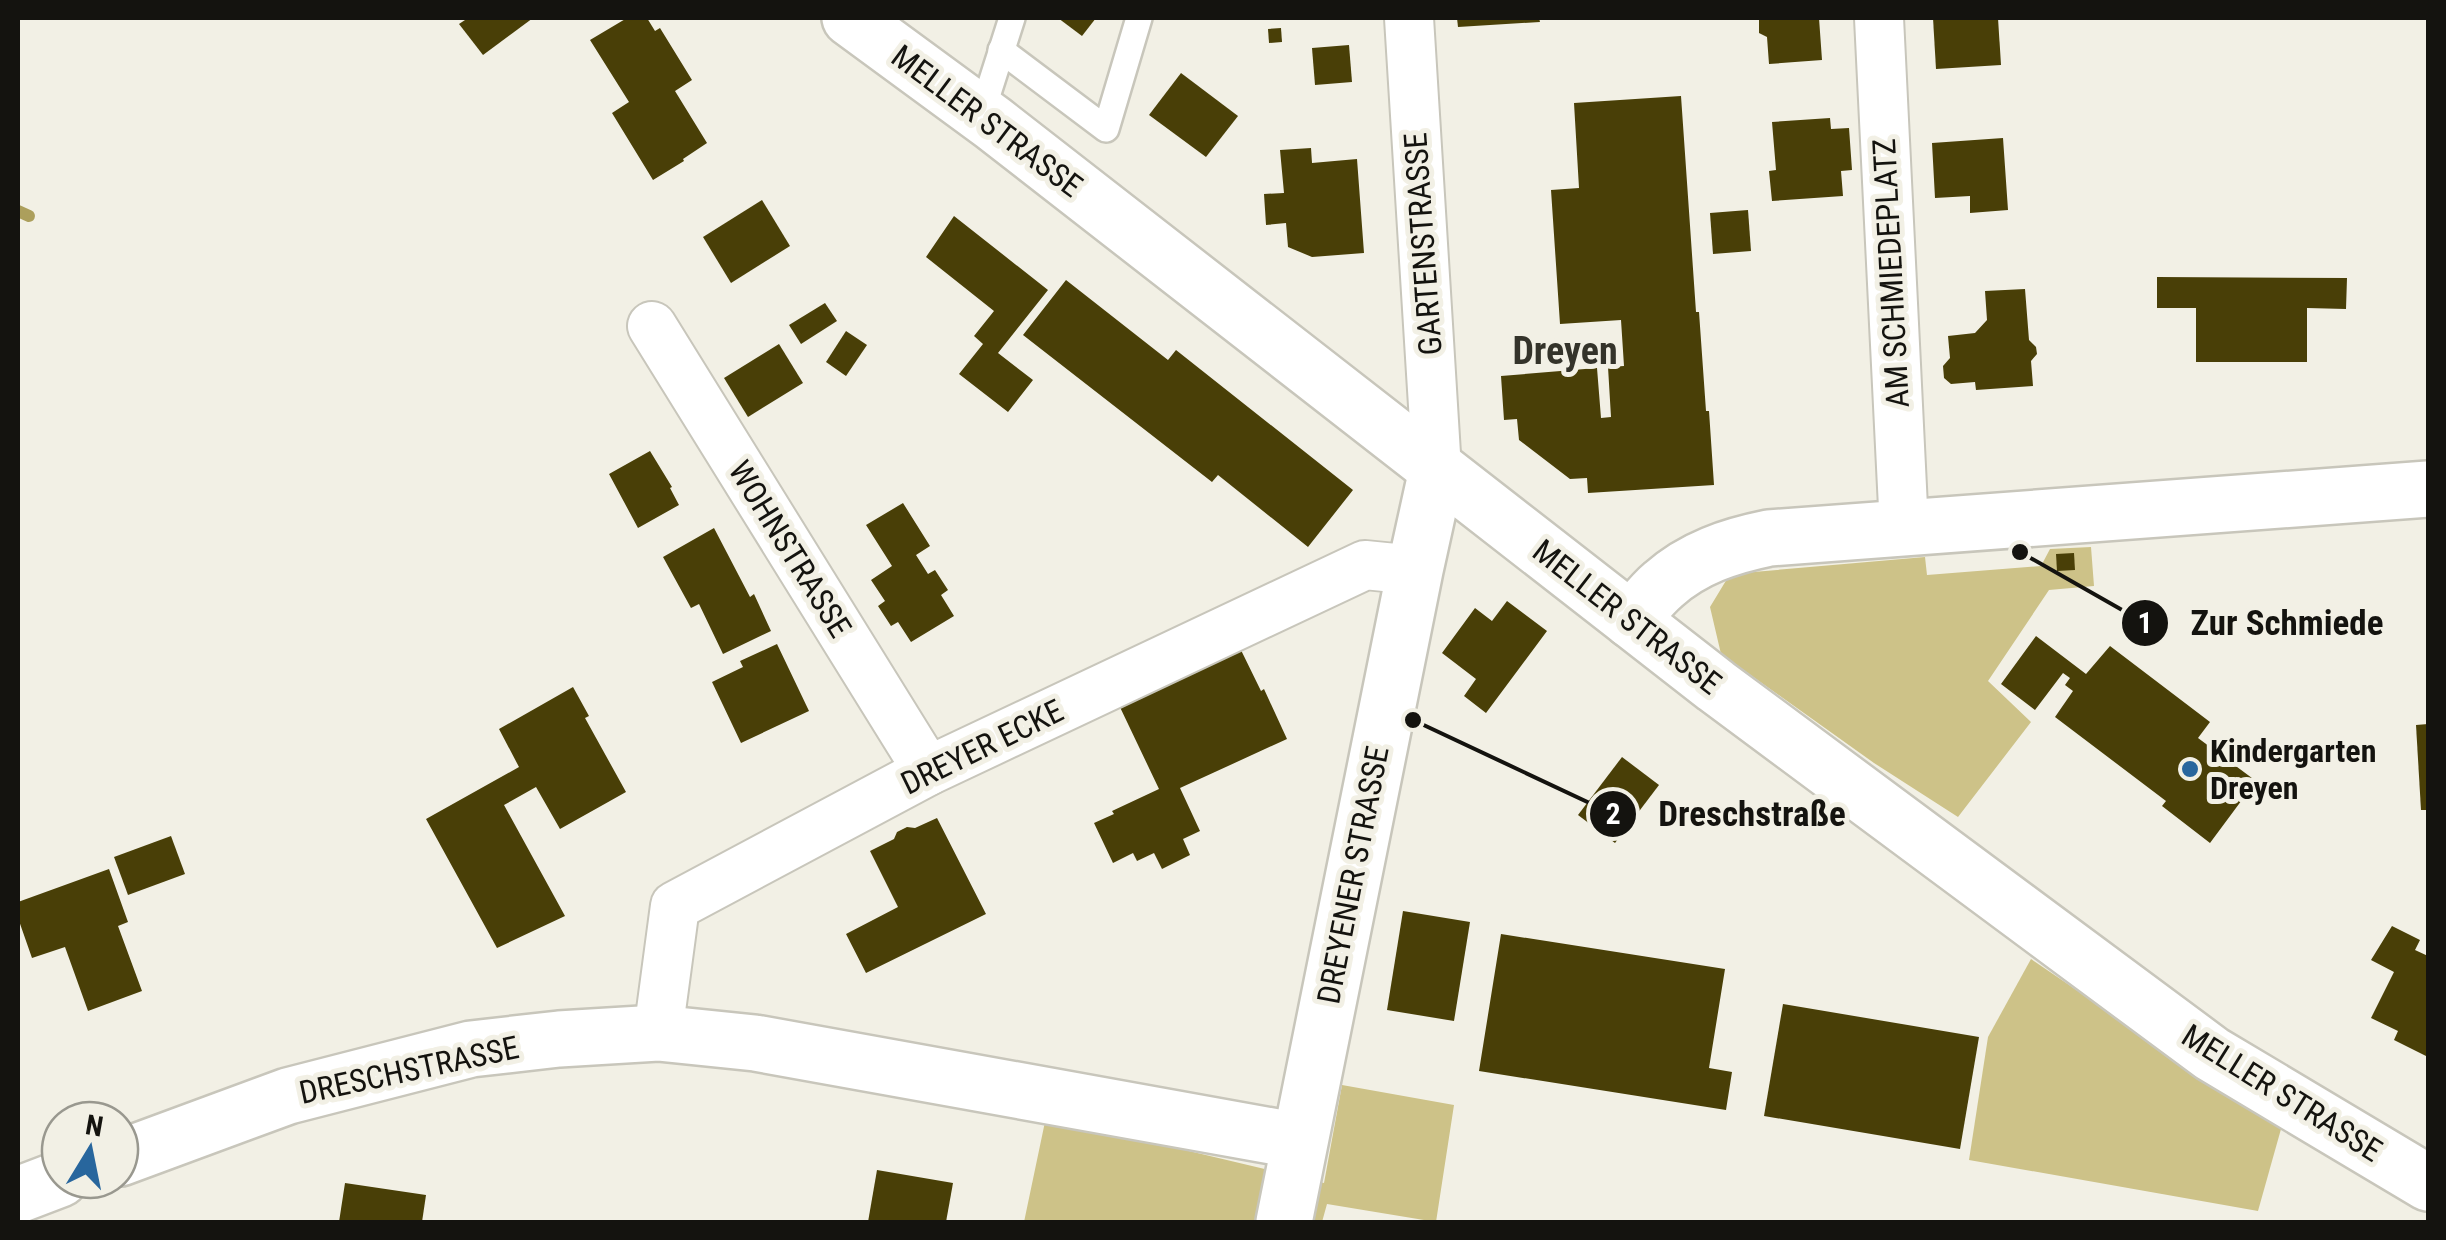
<svg xmlns="http://www.w3.org/2000/svg" width="2446" height="1240" viewBox="0 0 2446 1240" font-family="'Roboto Condensed',sans-serif">
<style>
.green{fill:#cdc288}
.lines{fill:none;stroke-linecap:round;stroke-linejoin:round}
.stream{stroke:#ac9f5c;stroke-width:12}
.building{fill:#493f07}
.lane-casing{stroke:#c8c6bb;stroke-width:30}
.street-casing{stroke:#c8c6bb;stroke-width:52}
.secondary-casing{stroke:#c8c6bb;stroke-width:60}
.lane{stroke:#fff;stroke-width:25}
.street{stroke:#fff;stroke-width:48}
.secondary{stroke:#fff;stroke-width:55}
.poi-dot{fill:#28669d;stroke:#f2f0e5;stroke-width:4}
.labels{text-anchor:middle;stroke-width:10;stroke-linejoin:round;paint-order:stroke}
.street-label{font-size:32px;fill:#14130f;stroke:#f2f0e5}
.poi-label{font-size:32px;font-weight:bold;fill:#14130f;stroke:#f2f0e5;text-anchor:start}
.quarter-label{font-size:38px;font-weight:bold;fill:#34332a;stroke:#f2f0e5}
.leader{fill:none;stroke:#14130f;stroke-width:4}
.callout-dot{fill:#14130f;stroke:#f2f0e5;stroke-width:4}
.mark-label{font-size:30px;text-anchor:middle;font-weight:bold;fill:#fff}
.callout-label{font-size:35px;text-anchor:middle;font-weight:bold;fill:#14130f;stroke:#f2f0e5;stroke-width:10;stroke-linejoin:round;paint-order:stroke}
</style>
<rect width="100%" height="100%" fill="#f2f0e5"/>
<g class="green">
<path d="M 2091,547 L 2094,586 L 2049,590 L 1988,681 L 2031,722 L 1958,817 L 1874,763 L 1721,654 L 1710,607 L 1730,574 L 1925,557 L 1927,575 L 2041,566 L 2050,549 Z"/>
<path d="M 2031,959 L 2281,1129 L 2258,1211 L 1969,1160 L 1988,1037 Z"/>
<path d="M 1342,1085 L 1454,1105 L 1436,1222 L 1327,1204 L 1322,1222 L 1024,1222 L 1046,1117 L 1324,1183 Z"/>
</g>
<g class="lines">
<path class="stream" d="M 18,211 L 29,216"/>
</g>
<g class="building">
<path d="M 468,18 L 533,18 L 483,55 L 459,24 Z"/>
<path d="M 627,18 L 647,18 L 655,31 L 660,28 L 692,80 L 675,91 L 707,143 L 683,159 L 684,161 L 653,180 L 612,113 L 629,102 L 590,40 Z"/>
<path d="M 1058,18 L 1096,18 L 1082,36 Z"/>
<path d="M 1457,18 L 1539,18 L 1540,22 L 1458,27 Z"/>
<path d="M 1759,18 L 1819,18 L 1822,60 L 1769,64 L 1767,37 L 1759,33 Z"/>
<path d="M 1933,18 L 1998,18 L 2001,65 L 1936,69 Z"/>
<path d="M 1281,28 L 1282,42 L 1269,43 L 1268,29 Z"/>
<path d="M 1349,45 L 1352,82 L 1315,85 L 1312,48 Z"/>
<path d="M 1181,73 L 1238,116 L 1206,157 L 1149,115 Z"/>
<path d="M 1681,96 L 1696,312 L 1699,312 L 1706,411 L 1709,411 L 1714,485 L 1588,493 L 1587,478 L 1570,479 L 1519,440 L 1517,419 L 1504,420 L 1501,376 L 1597,368 L 1601,418 L 1611,417 L 1608,367 L 1624,366 L 1621,320 L 1560,324 L 1551,190 L 1579,188 L 1574,103 Z"/>
<path d="M 1830,118 L 1831,129 L 1849,128 L 1852,170 L 1841,171 L 1843,196 L 1772,201 L 1769,171 L 1776,170 L 1772,122 Z"/>
<path d="M 2003,138 L 2008,210 L 1970,213 L 1970,196 L 1935,198 L 1932,143 Z"/>
<path d="M 1311,148 L 1312,163 L 1357,159 L 1364,253 L 1312,257 L 1288,247 L 1286,223 L 1266,225 L 1264,194 L 1284,193 L 1280,150 Z"/>
<path d="M 762,200 L 790,246 L 731,283 L 703,237 Z"/>
<path d="M 1748,210 L 1751,251 L 1713,254 L 1710,213 Z"/>
<path d="M 954,216 L 1048,290 L 998,353 L 1033,380 L 1008,412 L 959,374 L 983,344 L 974,336 L 994,311 L 926,257 Z"/>
<path d="M 2157,277 L 2347,278 L 2346,309 L 2307,308 L 2307,362 L 2196,362 L 2196,308 L 2157,308 Z"/>
<path d="M 1066,280 L 1168,360 L 1176,350 L 1353,490 L 1308,547 L 1218,475 L 1212,482 L 1023,335 Z"/>
<path d="M 2025,289 L 2029,340 L 2036,347 L 2037,354 L 2031,361 L 2033,386 L 1976,390 L 1975,382 L 1951,384 L 1944,378 L 1943,366 L 1950,358 L 1948,336 L 1975,333 L 1987,320 L 1985,291 Z"/>
<path d="M 825,303 L 837,321 L 801,344 L 789,325 Z"/>
<path d="M 846,331 L 867,345 L 846,376 L 826,362 Z"/>
<path d="M 779,344 L 803,383 L 748,417 L 724,378 Z"/>
<path d="M 650,451 L 672,487 L 670,488 L 679,505 L 638,528 L 609,474 Z"/>
<path d="M 903,503 L 930,546 L 916,555 L 928,574 L 935,570 L 948,590 L 941,595 L 954,616 L 911,642 L 898,622 L 891,626 L 878,606 L 885,601 L 871,580 L 892,566 L 866,525 Z"/>
<path d="M 714,528 L 750,597 L 754,594 L 771,631 L 723,654 L 699,604 L 691,608 L 663,557 Z"/>
<path d="M 2074,553 L 2075,570 L 2057,571 L 2056,554 Z"/>
<path d="M 1507,601 L 1547,631 L 1486,713 L 1464,696 L 1476,679 L 1442,653 L 1475,608 L 1492,621 Z"/>
<path d="M 2036,636 L 2086,674 L 2110,646 L 2210,722 L 2198,738 L 2256,781 L 2210,843 L 2162,806 L 2166,801 L 2055,717 L 2073,691 L 2065,685 L 2070,678 L 2063,673 L 2035,710 L 2001,684 Z"/>
<path d="M 777,644 L 809,711 L 741,743 L 712,682 L 743,667 L 740,661 Z"/>
<path d="M 1239,646 L 1261,691 L 1264,689 L 1287,739 L 1180,788 L 1200,831 L 1183,839 L 1190,855 L 1162,869 L 1154,853 L 1137,861 L 1133,853 L 1113,863 L 1094,823 L 1114,814 L 1112,811 L 1159,789 L 1118,703 Z"/>
<path d="M 573,687 L 589,716 L 585,718 L 626,792 L 560,829 L 536,787 L 504,805 L 565,916 L 497,948 L 426,819 L 519,767 L 499,729 Z"/>
<path d="M 2428,724 L 2428,810 L 2421,810 L 2416,725 Z"/>
<path d="M 1622,757 L 1659,785 L 1615,843 L 1578,815 Z"/>
<path d="M 937,818 L 986,914 L 866,973 L 846,934 L 898,907 L 870,851 L 894,839 L 897,832 L 907,827 L 915,828 Z"/>
<path d="M 171,836 L 185,874 L 128,895 L 114,857 Z"/>
<path d="M 109,869 L 128,922 L 118,926 L 142,991 L 88,1011 L 65,947 L 32,958 L 18,918 L 18,902 Z"/>
<path d="M 1403,911 L 1470,922 L 1454,1021 L 1387,1010 Z"/>
<path d="M 2392,926 L 2420,940 L 2415,950 L 2428,956 L 2428,1057 L 2394,1040 L 2398,1031 L 2371,1018 L 2394,972 L 2371,960 Z"/>
<path d="M 1501,934 L 1725,969 L 1709,1068 L 1732,1072 L 1726,1110 L 1479,1071 Z"/>
<path d="M 1783,1004 L 1979,1037 L 1960,1149 L 1764,1116 Z"/>
<path d="M 877,1170 L 953,1183 L 946,1222 L 868,1222 Z"/>
<path d="M 345,1183 L 426,1195 L 422,1222 L 339,1222 Z"/>
</g>
<g class="lines">
<g class="lane-casing">
<g id="lane">
<path d="M 1001,50 L 1106,129 L 1139,18"/>
<path d="M 981,115 L 1012,18"/>
</g>
</g>
<g class="street-casing">
<g id="street">
<path d="M 1409,18 L 1437,470"/>
<path d="M 1879,18 L 1904,528"/>
<path d="M 652,326 L 928,771"/>
<path d="M 658,1033 L 675,906 L 928,771 L 1365,565 L 1415,570"/>
</g>
</g>
<g class="secondary-casing">
<g id="secondary">
<path d="M 850,18 L 993,123 L 1716,686 L 2212,1054 L 2428,1183"/>
<path d="M 1631,620 C 1641,609 1651,595 1663,585 C 1693,558 1730,546 1769,538 L 2428,489"/>
<path d="M 120,1158 L 288,1096 L 471,1049 L 559,1039 L 658,1033 L 755,1043 L 1299,1141"/>
<path d="M 18,1195 L 60,1179"/>
<path d="M 1284,1222 L 1415,570 L 1437,470"/>
</g>
</g>
<use href="#lane" class="lane"/>
<use href="#street" class="street"/>
<use href="#secondary" class="secondary"/>
</g>
<circle class="poi-dot" cx="2190" cy="769" r="10"/>
<g class="labels">
<g class="street-label">
<text transform="translate(987 121) rotate(37)" y="11">MELLER STRASSE</text>
<text transform="translate(1423 244) rotate(-94)" y="11">GARTENSTRASSE</text>
<text transform="translate(1891 273) rotate(-93)" y="11">AM SCHMIEDEPLATZ</text>
<text transform="translate(790 549) rotate(58)" y="11">WOHNSTRASSE</text>
<text transform="translate(1627 617) rotate(38)" y="11">MELLER STRASSE</text>
<text transform="translate(982 747) rotate(-26)" y="11">DREYER ECKE</text>
<text transform="translate(1353 875) rotate(-79)" y="11">DREYENER STRASSE</text>
<text transform="translate(409 1070) rotate(-12)" y="11">DRESCHSTRASSE</text>
<text transform="translate(2282 1093) rotate(32)" y="11">MELLER STRASSE</text>
</g>
<g class="poi-label">
<text x="2210" y="762">Kindergarten<tspan x="2210" dy="37">Dreyen</tspan></text>
</g>
<g class="quarter-label">
<text x="1565" y="364">Dreyen</text>
</g>
</g>
<path class="leader" d="M2020 552L2145 623M1413 720L1613 814"/>
<g class="callout-dot">
<circle cx="2020" cy="552" r="10"/>
<circle cx="1413" cy="720" r="10"/>
<circle cx="2145" cy="623" r="25"/>
<circle cx="1613" cy="814" r="25"/>
</g>
<g class="mark-label">
<text x="2145" y="633">1</text>
<text x="1613" y="824">2</text>
</g>
<g class="callout-label">
<text x="2287" y="635">Zur Schmiede</text>
<text x="1752" y="826">Dreschstraße</text>
</g>
<rect width="2446" height="1240" fill="none" stroke="#14130f" stroke-width="40"/>
<g transform="translate(90 1150) rotate(10)"><circle r="48" fill="#f2f0e5" stroke="#99988f" stroke-width="2.5"/>
<path d="M0-8L18 38L0 25L-18 38Z" fill="#28669d"/>
<text y="-15" font-size="28" font-weight="bold" text-anchor="middle" fill="#14130f">N</text>
</g>
</svg>
